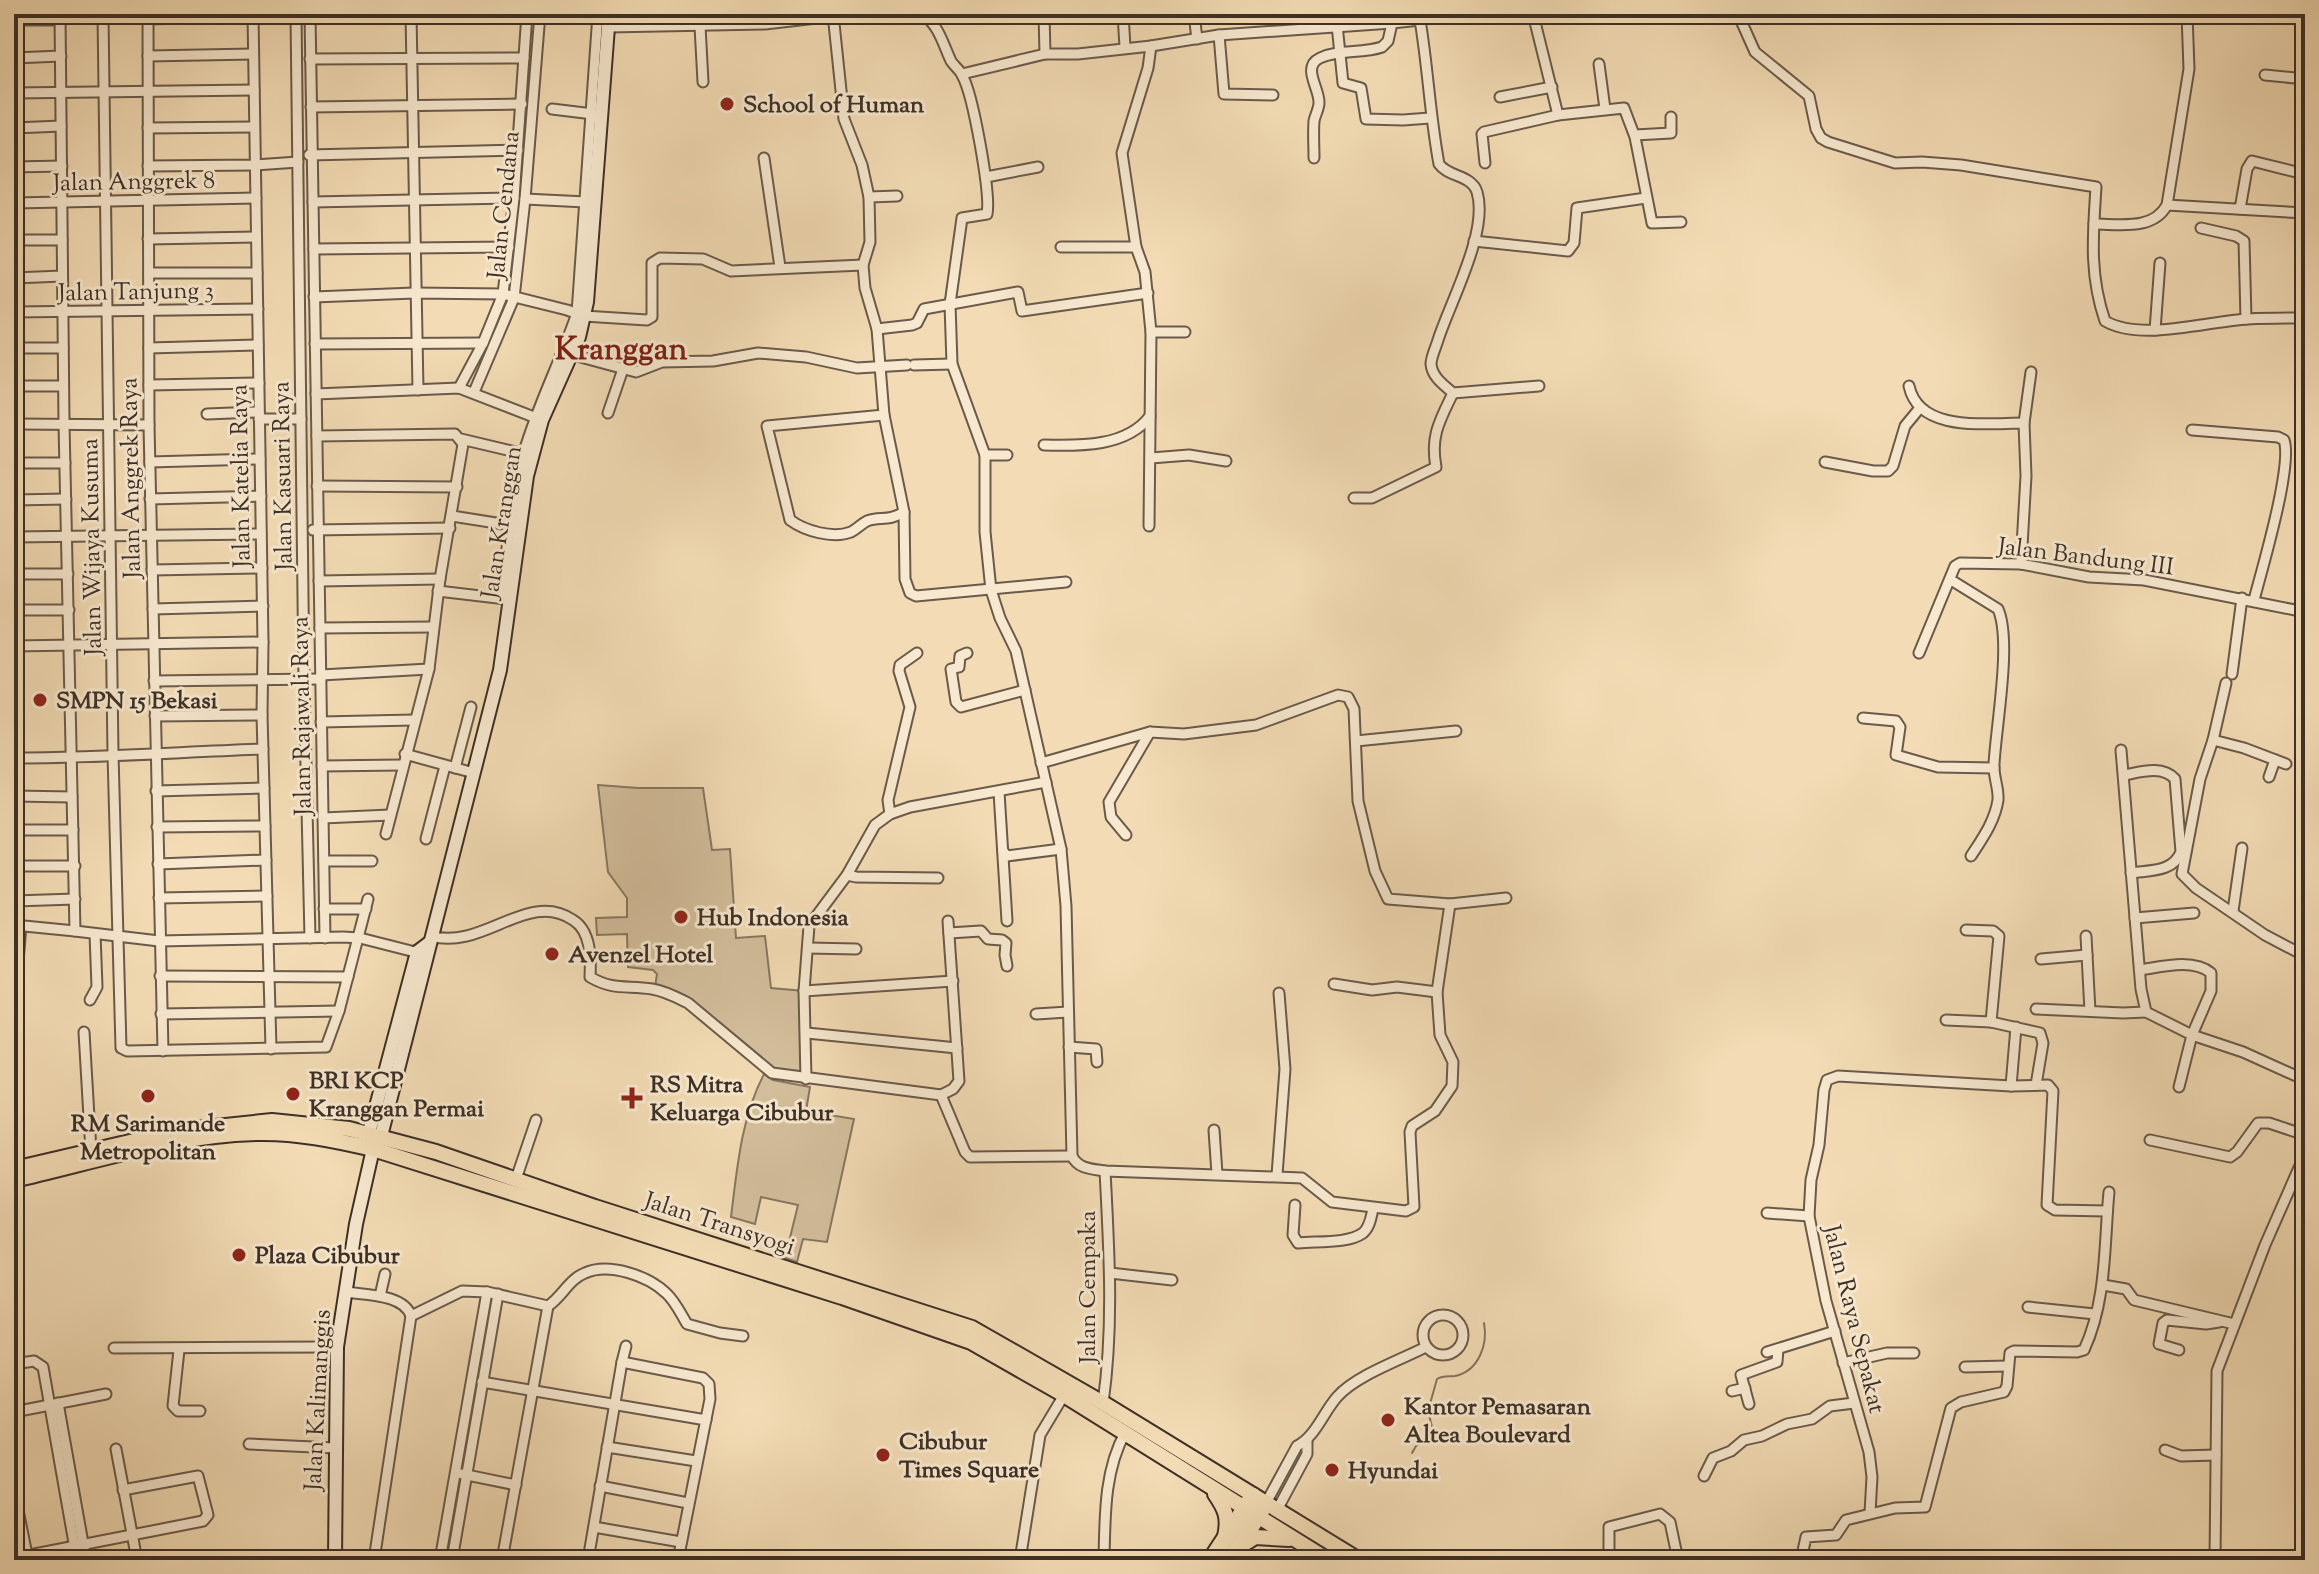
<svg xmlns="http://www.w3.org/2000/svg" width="2319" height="1574" viewBox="0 0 2319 1574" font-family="'Sorts Mill Goudy',serif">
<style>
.green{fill:#d4bf9d;stroke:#887762;stroke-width:2}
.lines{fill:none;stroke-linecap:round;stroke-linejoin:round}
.stream{stroke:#85735e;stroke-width:2}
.minor-casing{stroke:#6a5a4a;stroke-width:13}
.secondary-casing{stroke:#3d2f26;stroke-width:16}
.trunk-casing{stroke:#3d2f26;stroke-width:18}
.motorway-casing{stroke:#3d2f26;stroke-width:20}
.minor{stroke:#f7e8cf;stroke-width:9}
.secondary{stroke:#f7e8cf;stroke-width:12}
.trunk{stroke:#f3dcb5;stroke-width:14}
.motorway{stroke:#f3dcb5;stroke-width:16}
.poi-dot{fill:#8f2418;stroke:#f7e8cf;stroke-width:3}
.labels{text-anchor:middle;stroke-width:6;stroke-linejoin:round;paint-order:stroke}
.poi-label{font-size:24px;font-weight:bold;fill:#3d2f26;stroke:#f7e8cf;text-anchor:start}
.street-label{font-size:24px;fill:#3d2f26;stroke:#f7e8cf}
.district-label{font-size:32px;font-weight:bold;fill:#7a1f14;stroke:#f7e8cf}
</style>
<rect width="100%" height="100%" fill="#f3dcb5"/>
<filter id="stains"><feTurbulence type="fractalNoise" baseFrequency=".0025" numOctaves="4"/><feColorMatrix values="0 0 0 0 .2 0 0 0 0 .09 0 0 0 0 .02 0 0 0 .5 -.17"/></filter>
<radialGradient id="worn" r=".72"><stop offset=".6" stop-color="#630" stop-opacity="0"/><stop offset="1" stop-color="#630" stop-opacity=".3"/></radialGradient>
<g class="green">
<path d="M 598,785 L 638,788 L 703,788 L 712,850 L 730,849 L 736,938 L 765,936 L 771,988 L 804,991 L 803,1076 L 769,1067 L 690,999 L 675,991 L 655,987 L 657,974 L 653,970 L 628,967 L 627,934 L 597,935 L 596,918 L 627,917 L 627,898 L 608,872 Z"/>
<path d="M 764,1074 L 773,1080 L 810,1087 L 806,1111 L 854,1119 L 827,1242 L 803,1239 L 797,1262 L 785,1258 L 798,1205 L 761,1197 L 755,1224 L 731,1217 C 737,1169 741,1118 764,1074 Z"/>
</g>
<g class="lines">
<path class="stream" d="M 1412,1453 L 1416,1446 L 1434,1435 L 1428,1411 L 1437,1379 C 1444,1375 1448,1377 1455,1376 C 1479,1371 1488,1344 1484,1323"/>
<g class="minor-casing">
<g id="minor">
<path d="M 60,14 L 64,424 L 75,931 L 159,941 L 343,937 L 360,938 L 423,954"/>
<path d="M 103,14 L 113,754 L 121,1048 L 127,1051 L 326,1047 L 339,1011 L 368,899"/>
<path d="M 148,14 L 149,425 L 163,1051"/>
<path d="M 253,14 L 263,642 L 262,715 L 271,1049"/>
<path d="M 296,14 L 304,679 L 310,938"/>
<path d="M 310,14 L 325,938"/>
<path d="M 411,14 L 418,390"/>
<path d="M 833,14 L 844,119 L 862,165 L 869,197 L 870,242 L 863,265 L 865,288 L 877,329 L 884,415 L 904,512 L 905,579 L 910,593 L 916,596 L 1066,582"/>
<path d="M 923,14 C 939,26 943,44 951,61 C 954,66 960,70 962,75 C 973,94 991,194 987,214 L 962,218 L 950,304 L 952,364 L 985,455 L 985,532 L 991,590 L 1000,618 L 1016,651 L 1061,849 L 1066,906 L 1072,1156 C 1078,1169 1092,1169 1105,1171 L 1302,1178 L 1332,1202 L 1406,1211 L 1414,1207 L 1410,1132 L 1412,1126 L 1435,1111 L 1452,1086 L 1453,1062 L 1440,1035 L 1437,992 L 1450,904"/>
<path d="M 1044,14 L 1045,54"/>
<path d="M 1123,14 L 1125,47"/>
<path d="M 1194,14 L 1197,39"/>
<path d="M 1533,14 L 1558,115"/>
<path d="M 1738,14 L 1755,52 L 1809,96 L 1816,129 L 1821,138 L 1828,142 L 1895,163 L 1922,162 L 1961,165 L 2096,187 C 2093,235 2089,274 2105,321 C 2141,342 2208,321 2248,319 C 2267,318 2286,318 2305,318"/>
<path d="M 148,19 L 253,16"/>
<path d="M 14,20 L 60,20"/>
<path d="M 1420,20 C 1428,68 1430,116 1439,164 C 1448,177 1472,175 1477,192 C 1489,232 1450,302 1438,340 C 1436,347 1431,357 1431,364 C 1432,377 1444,385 1453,393 L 1539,386"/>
<path d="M 1337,25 L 1343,83 L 1361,88 L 1366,119 L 1403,120 L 1430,118"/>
<path d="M 700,26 L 703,82"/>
<path d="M 608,27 L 765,24 L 851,14"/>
<path d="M 1219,35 L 1224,94 L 1273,95"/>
<path d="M 148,56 L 253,54"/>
<path d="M 14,58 L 61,56"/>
<path d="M 310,59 L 524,58"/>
<path d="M 1599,64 L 1605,109"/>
<path d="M 962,74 L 1045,54 L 1078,54 L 1151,46 L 1219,35 L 1392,23 L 1420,20 L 1423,14"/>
<path d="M 2265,75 L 2305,79"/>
<path d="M 14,93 L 254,90"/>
<path d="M 1500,97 L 1552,87"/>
<path d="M 311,107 L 522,104"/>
<path d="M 552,109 L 593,114"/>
<path d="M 14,128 L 61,126"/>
<path d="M 148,128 L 254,127"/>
<path d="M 1635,135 L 1671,133 L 1671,117"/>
<path d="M 309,155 L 518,150"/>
<path d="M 764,158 L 780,267"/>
<path d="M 1314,158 C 1314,146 1313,133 1314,121 C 1315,115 1319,109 1319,103 C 1320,89 1301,67 1320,58 C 1339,49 1362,54 1382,47 L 1388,41 L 1392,23"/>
<path d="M 1485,163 L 1482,134 L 1484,132 L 1558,115 L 1624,108 L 1635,137 L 1652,223 L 1681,222"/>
<path d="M 148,166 L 255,165 L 298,162"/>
<path d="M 14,167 L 62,166"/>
<path d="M 986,177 L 1038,167"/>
<path d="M 869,197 L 897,196"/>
<path d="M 525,199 L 586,202"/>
<path d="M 313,202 L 514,198"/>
<path d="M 14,203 L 256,198"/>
<path d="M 2167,205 L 2305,213"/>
<path d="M 2240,209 L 2247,169 L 2252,161 L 2300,173 L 2305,171"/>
<path d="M 2094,224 C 2119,224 2153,231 2167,205 L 2189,69 L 2187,14"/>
<path d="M 2201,228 L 2236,236 L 2244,241 L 2246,319"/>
<path d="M 148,239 L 256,237"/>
<path d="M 14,240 L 62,240"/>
<path d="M 1474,241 L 1568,251 L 1574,243 L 1577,208 L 1646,198"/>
<path d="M 1061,247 L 1136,247"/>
<path d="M 314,249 L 509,247"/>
<path d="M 149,273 L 257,273"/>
<path d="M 14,278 L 62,276"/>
<path d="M 314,297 L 414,293 L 503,294 L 567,310 L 584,316 L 647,320 L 652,317 L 652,263 L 660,258 L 703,259 L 731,271 L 863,265"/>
<path d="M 14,312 L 258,309"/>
<path d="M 877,329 L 912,325 L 917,323 L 924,309 L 1018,292 L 1022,311 L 1148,293"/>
<path d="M 2155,330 L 2160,263"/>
<path d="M 1151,332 L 1185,332"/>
<path d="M 315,344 L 483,343"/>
<path d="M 14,348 L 63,348"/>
<path d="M 149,348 L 258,345"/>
<path d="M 573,355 L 636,372 L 662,362 L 713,361 L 758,353 L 806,357 L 857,368 L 907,365"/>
<path d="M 914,365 L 952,364"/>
<path d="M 149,385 L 259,383"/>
<path d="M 14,386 L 63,386"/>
<path d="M 1909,386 C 1919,433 1987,423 2024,423 L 2026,476 L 2021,564"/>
<path d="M 459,388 L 483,343 L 503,294 L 514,198 L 527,14"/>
<path d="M 474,392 L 514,298 L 525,199 L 540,14"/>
<path d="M 316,394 L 459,388 L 539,419"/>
<path d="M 608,413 L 623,369"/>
<path d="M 207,414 L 259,412"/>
<path d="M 884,415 L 767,426 L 790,520 C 805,531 833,539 851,532 C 857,529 861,524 867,521 C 880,516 888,522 904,512"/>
<path d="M 259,419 L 301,419"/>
<path d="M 2024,423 L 2031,372"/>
<path d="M 14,424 L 149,425"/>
<path d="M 2192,430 L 2278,437 L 2284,440 C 2293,465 2262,569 2254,600"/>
<path d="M 317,436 L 455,434 L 463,444 L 440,579 L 429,669 L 386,834"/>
<path d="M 461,439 L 524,454"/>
<path d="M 1044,445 C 1080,446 1127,447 1150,416"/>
<path d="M 985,455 L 1007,455"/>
<path d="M 1151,458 L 1189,455 L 1226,461"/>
<path d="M 150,462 L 260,459"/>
<path d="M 1825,462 L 1873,471 L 1888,471 L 1893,466 L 1905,426 L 1919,409"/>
<path d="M 14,463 L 65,463"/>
<path d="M 317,486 L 457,487"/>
<path d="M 1354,498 L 1372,498 L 1436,467 C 1430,436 1440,420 1453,393"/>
<path d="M 150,499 L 261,496"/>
<path d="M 14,500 L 66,499"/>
<path d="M 452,516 L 515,526"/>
<path d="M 1149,526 L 1151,332 L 1145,272 L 1136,247 L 1122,153 L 1148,68 L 1151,46"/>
<path d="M 313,530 L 450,528"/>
<path d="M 14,537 L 261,534"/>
<path d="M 152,570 L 262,568"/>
<path d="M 14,574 L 68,574"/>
<path d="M 1951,580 L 1998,609 C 2012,641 1996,726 1994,764 C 1993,776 1999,788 1998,800 C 1995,821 1982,839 1971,856"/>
<path d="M 319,581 L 440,579"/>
<path d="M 438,591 L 506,599"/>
<path d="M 500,598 C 508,550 511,498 524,452 C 538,404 561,360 577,313 L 598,14"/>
<path d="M 153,609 L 263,606"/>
<path d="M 14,610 L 69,610"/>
<path d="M 320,628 L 433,627"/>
<path d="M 14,646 L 263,642"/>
<path d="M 967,653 L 960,656 L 959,667 L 951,669 L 956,702 L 961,707 L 1025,690"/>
<path d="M 1919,653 L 1955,566 L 1960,563 L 2021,564 L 2089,577 L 2144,580 L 2305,612"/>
<path d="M 2232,674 L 2242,598"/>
<path d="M 321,675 L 429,669"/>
<path d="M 154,681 L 321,679"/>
<path d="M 155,716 L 262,715"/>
<path d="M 1863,718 L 1896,721 L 1900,727 L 1896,755 L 1938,767 L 1994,768"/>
<path d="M 321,722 L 414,720"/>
<path d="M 2213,740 L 2226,683"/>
<path d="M 1356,741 L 1456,731"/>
<path d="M 2121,750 L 2141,989 L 2146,1012 L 2192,1035 L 2243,1052 L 2305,1080"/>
<path d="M 405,754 L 474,773"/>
<path d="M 14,758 C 97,758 180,752 263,749"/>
<path d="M 1041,763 L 1150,732 L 1184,734 L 1256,725 L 1338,695 L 1348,697 L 1354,709 L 1358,801 L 1375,871 L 1388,899 L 1450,904 L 1506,898"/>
<path d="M 2286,764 L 2244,748 L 2213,740 L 2200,779 L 2182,874 L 2196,888 L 2265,935 L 2305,956"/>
<path d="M 322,766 L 402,765"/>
<path d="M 455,768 L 471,707"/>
<path d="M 2124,775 C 2141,772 2162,765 2175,779 L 2181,852 C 2173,872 2151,870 2131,873"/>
<path d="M 2269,777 L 2275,760"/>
<path d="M 156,791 L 264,788"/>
<path d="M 999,792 L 1007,921"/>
<path d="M 14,796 L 72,797"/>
<path d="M 890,814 L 888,800 L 910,707 L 899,671 L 900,665 L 917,653"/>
<path d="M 323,818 L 390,815"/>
<path d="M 157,827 L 265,826"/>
<path d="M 14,830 L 73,830"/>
<path d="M 1126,835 L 1111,817 L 1109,802 L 1150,732"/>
<path d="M 426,839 L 445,766"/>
<path d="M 1003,851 L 1007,856 L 1061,849"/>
<path d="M 324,861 L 372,861"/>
<path d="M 158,864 L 266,860"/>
<path d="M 14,866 L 75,866"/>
<path d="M 847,875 L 856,877 L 938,878"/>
<path d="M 159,898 L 267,896"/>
<path d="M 14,901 L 75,899"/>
<path d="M 324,909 L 366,909"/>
<path d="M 2233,911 L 2242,848"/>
<path d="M 2135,918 L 2194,913"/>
<path d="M 14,925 L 75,931"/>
<path d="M 1966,930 L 1993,931 L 1999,936 L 1991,1022"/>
<path d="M 949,933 L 981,931 L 988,939 L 1002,940 L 1006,943 L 1005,955 L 1007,966"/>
<path d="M 431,936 C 483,951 528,889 573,920 C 591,931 591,958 590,977 C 614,991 627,985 652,989 C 665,991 676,997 688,1003 L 772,1073 L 941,1095 L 953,1089 L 959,1081 L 948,921"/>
<path d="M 2086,936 L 2090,1011"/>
<path d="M 808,948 L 856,949"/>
<path d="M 2041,959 L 2087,955"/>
<path d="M 2140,970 C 2161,967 2193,958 2211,973 L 2211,991 L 2192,1035 L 2179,1087"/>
<path d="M 160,976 L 348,977"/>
<path d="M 1334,984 L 1372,990 L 1397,987 L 1437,992"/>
<path d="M 16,986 L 21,926"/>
<path d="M 804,991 L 953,981"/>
<path d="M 90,1000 L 97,987 L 95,934"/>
<path d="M 2036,1009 L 2123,1013 L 2146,1012"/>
<path d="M 161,1014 L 339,1011"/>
<path d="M 1036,1014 L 1068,1012"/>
<path d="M 1946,1020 L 1991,1022 L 2040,1033 L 2043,1043 L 2036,1085"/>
<path d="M 84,1032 L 91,1151"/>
<path d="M 807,1033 L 957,1048"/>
<path d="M 1069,1047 L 1096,1049 L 1097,1062"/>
<path d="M 806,1079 L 804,991 L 809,926 L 847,875 L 875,825 L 890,814 L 910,807 L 1046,782"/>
<path d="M 2011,1086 L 2016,1027"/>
<path d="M 941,1095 L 965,1152 L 970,1157 L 1072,1156"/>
<path d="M 1214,1130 L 1217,1174"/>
<path d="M 2150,1140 L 2230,1157 L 2237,1152 L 2258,1123 L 2269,1123 L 2305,1135"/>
<path d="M 1277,1175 L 1285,1069 L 1279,993"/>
<path d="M 516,1179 L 536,1120"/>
<path d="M 1295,1205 L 1293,1235 L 1298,1243 C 1316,1241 1348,1244 1363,1233 C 1370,1227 1371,1217 1373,1209"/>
<path d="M 1767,1213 L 1809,1216"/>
<path d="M 1110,1273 L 1172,1280"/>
<path d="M 2103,1285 L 2126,1289 L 2134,1300 L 2234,1324"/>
<path d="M 346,1292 C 365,1295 404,1294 411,1316 L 374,1560"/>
<path d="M 380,1296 L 385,1274"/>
<path d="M 2028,1307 L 2095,1314"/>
<circle cx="1443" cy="1335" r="20"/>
<path d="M 411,1316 L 462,1291 L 487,1292 L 548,1306 C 562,1297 569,1279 585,1273 C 609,1262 648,1276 666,1293 C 675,1301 681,1314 687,1324 L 720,1333 L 743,1336"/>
<path d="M 114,1348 L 337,1347"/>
<path d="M 179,1350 L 173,1406 L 178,1411 L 200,1411"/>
<path d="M 2179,1350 L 2159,1344 L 2163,1323 L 2167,1320 L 2206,1324 L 2219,1322"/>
<path d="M 1767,1352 L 1835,1331"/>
<path d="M 622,1362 L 626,1346"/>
<path d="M 1843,1363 L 1887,1353 L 1914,1353"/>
<path d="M 14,1364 L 34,1361 L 43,1367 L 77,1560"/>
<path d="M 1965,1367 L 2008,1366"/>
<path d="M 482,1382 L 706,1420"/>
<path d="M 1732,1391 L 1745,1388"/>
<path d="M 58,1403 L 86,1560"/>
<path d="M 1103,1403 C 1114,1325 1109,1249 1105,1171"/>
<path d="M 1749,1404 L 1741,1375 L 1777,1362 L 1778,1349"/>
<path d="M 14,1412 L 106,1394"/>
<path d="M 249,1444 L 335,1448"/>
<path d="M 607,1447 L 696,1461"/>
<path d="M 116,1449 L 137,1560"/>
<path d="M 2165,1450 L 2181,1456 L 2216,1455"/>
<path d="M 462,1474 L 516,1485"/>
<path d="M 1704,1476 L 1713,1458 L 1731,1451 L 1744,1440 L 1762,1436 L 1787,1424 L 1812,1419 L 1830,1406 L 1854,1403"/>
<path d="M 600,1486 L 688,1503"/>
<path d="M 14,1490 L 28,1560"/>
<path d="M 1266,1503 L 1297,1446 C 1316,1436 1323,1413 1337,1397 C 1355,1376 1400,1360 1426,1347"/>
<path d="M 1277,1510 L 1307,1454 L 1307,1441"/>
<path d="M 1870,1513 L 1872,1477 L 1869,1452 L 1826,1301 L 1809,1216 L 1811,1180 L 1819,1145 L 1824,1090 L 1827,1080 L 1838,1076 L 2011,1086 L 2048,1085 L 2053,1091 L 2047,1205 L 2055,1210 L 2107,1211"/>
<path d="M 594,1527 L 681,1542"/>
<path d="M 14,1558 L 203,1521 L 208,1515 L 198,1476 L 123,1490"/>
<path d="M 440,1560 L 487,1292"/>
<path d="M 452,1560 L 498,1294"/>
<path d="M 502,1560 L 548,1306"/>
<path d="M 588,1560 L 622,1362 L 703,1378 L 709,1384 L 710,1399 L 678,1560"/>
<path d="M 1020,1560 L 1040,1435 L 1064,1395"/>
<path d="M 1104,1560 C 1105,1517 1104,1471 1125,1433"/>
<path d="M 1609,1560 L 1609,1527 L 1660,1514 L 1670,1522 L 1678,1560"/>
<path d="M 1801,1560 L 1806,1537 L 1836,1535 L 1846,1520 L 1895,1508 L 1925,1507 L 1951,1408 L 1961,1402 L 2004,1392 L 2007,1386 L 2010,1353 L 2014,1351 L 2077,1352 L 2084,1350 C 2107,1300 2104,1245 2109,1192"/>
<path d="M 2079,1560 L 2083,1557 L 2143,1560"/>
<path d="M 2215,1560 L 2217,1371 L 2265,1245 L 2305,1154"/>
</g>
</g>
<g class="secondary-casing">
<g id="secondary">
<path d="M 369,1133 L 417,952 L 429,943"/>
<path d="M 381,1136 L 500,670 L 527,476 L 542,420 L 579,337 L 587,302 L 609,14"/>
<path d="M 335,1560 L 337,1347 L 356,1224 L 373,1149"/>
</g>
</g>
<g class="trunk-casing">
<g id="trunk">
<path d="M 14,1169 L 177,1131 L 272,1121 L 349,1129 L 436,1152 L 595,1207 L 972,1328 L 1103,1403 L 1359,1560"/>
<path d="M 14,1180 C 94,1162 174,1135 257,1133 C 296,1132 335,1140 373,1149 L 842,1297 L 971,1342 L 1064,1395 L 1328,1560"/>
<path d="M 1215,1494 C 1226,1510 1229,1518 1225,1537"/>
<path d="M 1239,1547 L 1255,1537 L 1289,1539"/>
</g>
</g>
<g class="motorway-casing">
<g id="motorway">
<path d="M 1211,1560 L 1253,1496"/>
<path d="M 1230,1560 L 1266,1503"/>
</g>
</g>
<use href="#minor" class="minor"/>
<use href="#secondary" class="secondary"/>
<use href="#trunk" class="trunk"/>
<use href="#motorway" class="motorway"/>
</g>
<g class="poi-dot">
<circle cx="727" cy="104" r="8"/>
<circle cx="40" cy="700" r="8"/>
<circle cx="681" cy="917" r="8"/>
<circle cx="552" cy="954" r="8"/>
<circle cx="293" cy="1094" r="8"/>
<circle cx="148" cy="1096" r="8"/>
<path d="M628 1086h8v8h8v8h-8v8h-8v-8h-8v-8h8z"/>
<circle cx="239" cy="1255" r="8"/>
<circle cx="1388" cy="1420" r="8"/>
<circle cx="883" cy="1455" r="8"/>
<circle cx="1332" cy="1470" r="8"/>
</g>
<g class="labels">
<g class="poi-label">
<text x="743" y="112">School of Human</text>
<text x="56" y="708">SMPN 15 Bekasi</text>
<text x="697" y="925">Hub Indonesia</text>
<text x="568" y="962">Avenzel Hotel</text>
<text x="309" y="1088">BRI KCP<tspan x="309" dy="28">Kranggan Permai</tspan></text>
<text x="650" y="1092">RS Mitra<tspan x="650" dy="28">Keluarga Cibubur</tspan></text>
<text x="148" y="1131" text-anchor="middle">RM Sarimande<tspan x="148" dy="28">Metropolitan</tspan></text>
<text x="255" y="1263">Plaza Cibubur</text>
<text x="1404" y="1414">Kantor Pemasaran<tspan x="1404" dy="28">Altea Boulevard</tspan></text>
<text x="899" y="1449">Cibubur<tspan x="899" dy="28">Times Square</tspan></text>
<text x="1348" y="1478">Hyundai</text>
</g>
<g class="street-label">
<text transform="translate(134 181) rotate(-1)" y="8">Jalan Anggrek 8</text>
<text transform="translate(503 205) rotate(-84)" y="8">Jalan Cendana</text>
<text transform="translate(136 291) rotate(-1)" y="8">Jalan Tanjung 3</text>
<text transform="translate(240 476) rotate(-91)" y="8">Jalan Katelia Raya</text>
<text transform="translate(282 476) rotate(-91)" y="8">Jalan Kasuari Raya</text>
<text transform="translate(130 478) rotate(-91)" y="8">Jalan Anggrek Raya</text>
<text transform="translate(501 522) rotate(-81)" y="8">Jalan Kranggan</text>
<text transform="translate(91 547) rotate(-91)" y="8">Jalan Wijaya Kusuma</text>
<text transform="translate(2086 556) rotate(7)" y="8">Jalan Bandung III</text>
<text transform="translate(301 716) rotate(-91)" y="8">Jalan Rajawali Raya</text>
<text transform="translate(720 1223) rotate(18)" y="8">Jalan Transyogi</text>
<text transform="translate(1087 1287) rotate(-90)" y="8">Jalan Cempaka</text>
<text transform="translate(1855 1319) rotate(76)" y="8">Jalan Raya Sepakat</text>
<text transform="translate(317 1400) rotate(-87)" y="8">Jalan Kalimanggis</text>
</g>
<g class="district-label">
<text x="621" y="359">Kranggan</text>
</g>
</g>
<rect width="2319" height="1574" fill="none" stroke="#f3dcb5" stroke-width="48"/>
<rect x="16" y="16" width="2287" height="1542" fill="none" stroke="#3d2f26" stroke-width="4"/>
<rect x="24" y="24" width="2271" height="1526" fill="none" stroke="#3d2f26" stroke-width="2"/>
<rect width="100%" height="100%" filter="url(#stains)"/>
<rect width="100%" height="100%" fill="url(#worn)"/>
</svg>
